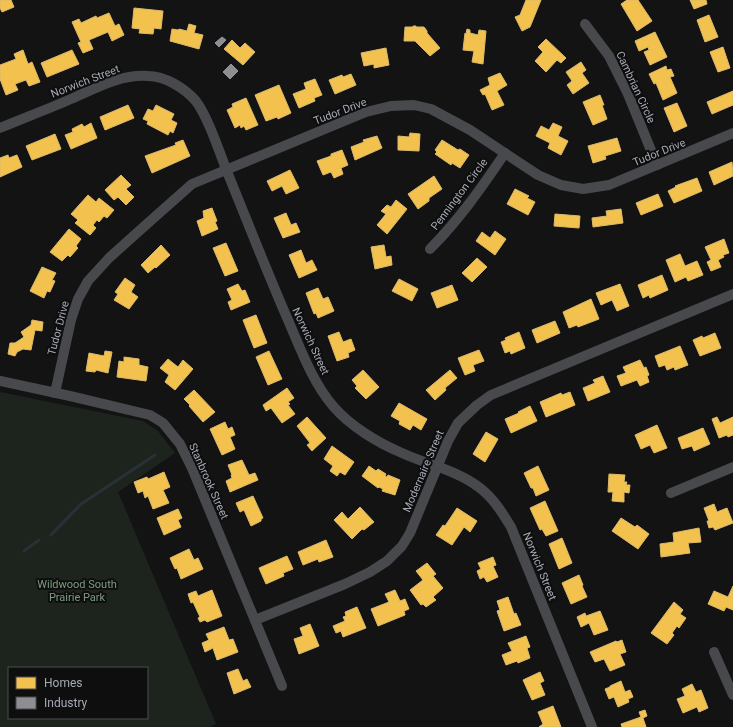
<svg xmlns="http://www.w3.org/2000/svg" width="733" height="727" viewBox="0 0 733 727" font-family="Roboto,sans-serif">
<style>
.green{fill:#1d241e;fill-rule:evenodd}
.homes{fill:#f2c14e;stroke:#dbba6d}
.industry{fill:#8d8d92;stroke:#94969c}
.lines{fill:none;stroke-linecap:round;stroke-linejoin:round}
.stream{stroke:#2a3036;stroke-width:3}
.minor{stroke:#48494c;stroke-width:10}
.labels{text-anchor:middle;stroke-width:4;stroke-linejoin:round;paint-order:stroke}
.street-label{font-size:11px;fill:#a5aab4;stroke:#0e0e0f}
.park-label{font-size:11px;fill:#7d9d80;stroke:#0e0e0f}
</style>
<rect width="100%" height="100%" fill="#131314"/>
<path class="green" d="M 0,392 L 143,421 L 158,431 L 175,453 L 118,492 L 216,724 L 210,727 L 0,727 ZM 9,668 L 147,668 L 147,718 L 9,718 Z"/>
<g class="homes">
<path d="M 0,0 L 11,0 L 14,7 L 2,12 L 0,8 Z"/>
<path d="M 526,0 L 541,0 L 530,27 L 522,31 L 515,17 L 520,15 Z"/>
<path d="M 627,0 L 638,0 L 652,21 L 637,31 L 621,4 Z"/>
<path d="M 690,0 L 706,0 L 707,4 L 694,9 Z"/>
<path d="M 134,8 L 163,11 L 161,29 L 154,28 L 153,34 L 139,33 L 140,29 L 132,28 Z"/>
<path d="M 109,13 L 115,26 L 119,24 L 124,35 L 112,41 L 108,32 L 89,40 L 93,49 L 83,53 L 78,43 L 81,42 L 72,22 L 79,19 L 81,23 L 96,16 L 97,18 Z"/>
<path d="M 709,15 L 718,37 L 705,42 L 697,20 Z"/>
<path d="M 189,24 L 196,26 L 194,33 L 203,35 L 199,49 L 170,41 L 172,29 L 178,30 L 179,29 L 187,31 Z"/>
<path d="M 413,26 L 416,26 L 416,27 L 424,27 L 427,31 L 427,33 L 440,48 L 430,56 L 415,41 L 404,41 L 405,27 L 413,27 Z"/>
<path d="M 467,29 L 470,30 L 470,33 L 478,35 L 479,30 L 486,31 L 483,64 L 472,62 L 474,51 L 463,50 L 465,33 L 466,34 Z"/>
<path d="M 655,32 L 667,57 L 650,65 L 644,52 L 649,50 L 648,47 L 639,51 L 635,41 Z"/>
<path d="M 546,39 L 566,58 L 561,63 L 557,60 L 546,72 L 535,61 L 543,52 L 538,47 Z"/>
<path d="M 232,40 L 240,48 L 245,43 L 255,52 L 243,65 L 224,49 Z"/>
<path d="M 723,47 L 730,68 L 718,72 L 710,52 Z"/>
<path d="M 386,48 L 389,65 L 374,68 L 374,64 L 364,66 L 361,53 Z"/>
<path d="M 23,50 L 28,64 L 32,62 L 40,82 L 29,86 L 26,80 L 15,84 L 18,90 L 6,95 L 0,79 L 0,65 L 16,59 L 14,54 Z"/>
<path d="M 72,50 L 79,64 L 47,77 L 41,63 Z"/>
<path d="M 581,62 L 586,70 L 582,73 L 589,83 L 573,94 L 567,85 L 572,81 L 566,72 Z"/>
<path d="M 666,66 L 667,70 L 671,69 L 674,76 L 670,77 L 677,93 L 663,100 L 656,83 L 654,84 L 649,74 Z"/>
<path d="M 500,73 L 507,85 L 497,91 L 504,105 L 492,110 L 485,94 L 483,95 L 480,90 L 490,85 L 488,78 Z"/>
<path d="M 351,74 L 356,85 L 335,94 L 329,80 L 342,75 L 343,77 Z"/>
<path d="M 315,79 L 322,95 L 314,98 L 315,101 L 299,108 L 293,94 L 306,89 L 304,83 Z"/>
<path d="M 279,85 L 291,113 L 278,119 L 277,117 L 266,121 L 255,95 Z"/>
<path d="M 733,91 L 733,105 L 712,114 L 707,102 Z"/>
<path d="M 600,95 L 604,105 L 602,105 L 607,119 L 593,125 L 583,102 Z"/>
<path d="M 246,98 L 258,125 L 246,130 L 244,126 L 241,128 L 240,125 L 235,128 L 227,110 L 233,107 L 232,104 Z"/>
<path d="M 677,103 L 687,126 L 674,132 L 664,108 Z"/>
<path d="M 128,105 L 134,118 L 105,130 L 100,117 Z"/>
<path d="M 156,105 L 174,114 L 171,120 L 177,123 L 173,133 L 170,131 L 168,135 L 147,124 L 148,121 L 143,119 L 148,109 L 153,111 Z"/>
<path d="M 91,123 L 97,138 L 71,149 L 65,135 L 73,132 L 72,129 L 82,124 L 84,127 Z"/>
<path d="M 553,123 L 562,127 L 558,136 L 568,141 L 561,155 L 548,148 L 550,143 L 536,136 L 541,126 L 549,130 Z"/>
<path d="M 410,133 L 420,134 L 419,151 L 398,150 L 398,136 L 409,137 Z"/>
<path d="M 55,134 L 61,149 L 32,160 L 26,146 Z"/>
<path d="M 377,136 L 382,148 L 355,160 L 351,147 L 364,142 L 363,140 Z"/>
<path d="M 617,138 L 621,151 L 605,156 L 606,159 L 593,163 L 588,146 Z"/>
<path d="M 183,140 L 190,156 L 152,173 L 145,156 L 176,145 L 175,143 Z"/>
<path d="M 442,140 L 458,150 L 460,149 L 469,155 L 460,168 L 452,163 L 451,165 L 435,154 L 437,152 L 435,150 Z"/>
<path d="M 342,150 L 348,165 L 341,168 L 343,174 L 334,178 L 331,172 L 323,175 L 317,161 L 331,156 L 331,154 Z"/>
<path d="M 8,155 L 9,158 L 17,155 L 22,167 L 0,177 L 0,158 Z"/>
<path d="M 732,162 L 733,176 L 714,185 L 709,172 Z"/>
<path d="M 290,170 L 299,188 L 286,194 L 282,186 L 272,191 L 267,181 Z"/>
<path d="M 121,175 L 131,185 L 126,189 L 134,197 L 126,205 L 118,197 L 114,200 L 105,190 Z"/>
<path d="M 434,176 L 442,189 L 429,198 L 429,201 L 418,209 L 408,194 Z"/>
<path d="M 697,178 L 702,191 L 674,203 L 668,191 L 676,187 L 675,186 Z"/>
<path d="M 515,189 L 529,196 L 527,198 L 535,202 L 528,215 L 507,204 Z"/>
<path d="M 658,194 L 663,206 L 641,215 L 636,203 Z"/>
<path d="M 88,195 L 96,202 L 99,198 L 114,210 L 107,218 L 104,216 L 99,222 L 97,220 L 93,225 L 96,228 L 90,235 L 75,223 L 78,220 L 71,214 Z"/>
<path d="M 396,200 L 407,209 L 387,234 L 377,225 L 386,214 L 381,211 L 387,205 L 391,207 Z"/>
<path d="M 212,208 L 217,221 L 215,222 L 218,229 L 202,236 L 197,221 L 204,218 L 203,211 Z"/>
<path d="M 621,209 L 623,223 L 593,227 L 592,218 L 607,216 L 606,211 Z"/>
<path d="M 286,213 L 291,225 L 296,223 L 300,232 L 283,238 L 274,218 Z"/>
<path d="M 555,214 L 580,216 L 579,228 L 554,226 Z"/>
<path d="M 69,229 L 81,239 L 76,246 L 78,248 L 70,257 L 68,255 L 62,261 L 50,252 Z"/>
<path d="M 495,231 L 506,239 L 495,255 L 476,241 L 482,232 L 490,238 Z"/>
<path d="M 724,239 L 729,253 L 723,255 L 724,257 L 718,260 L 721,267 L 711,271 L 707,262 L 711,260 L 705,247 Z"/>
<path d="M 226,243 L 238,271 L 225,276 L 213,248 Z"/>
<path d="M 161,245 L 170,255 L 156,268 L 155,267 L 148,273 L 141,265 Z"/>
<path d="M 384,245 L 386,257 L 391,256 L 392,265 L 375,269 L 371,247 Z"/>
<path d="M 301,250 L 306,263 L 312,260 L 317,270 L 299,278 L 289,255 Z"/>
<path d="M 680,254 L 685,266 L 697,261 L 703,275 L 688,281 L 686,277 L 675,282 L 666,260 Z"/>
<path d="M 477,258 L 487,267 L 472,282 L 462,273 Z"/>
<path d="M 42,267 L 56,273 L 52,280 L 55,281 L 50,292 L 47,291 L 44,298 L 30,291 Z"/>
<path d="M 662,275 L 668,290 L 650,298 L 649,295 L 643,298 L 638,285 Z"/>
<path d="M 125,278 L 135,285 L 131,292 L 138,297 L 129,309 L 114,300 L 118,294 L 115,292 Z"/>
<path d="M 399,279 L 418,289 L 412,301 L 392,291 Z"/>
<path d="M 238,284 L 242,291 L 245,290 L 250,302 L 231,310 L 228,302 L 232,300 L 227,289 Z"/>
<path d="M 620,284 L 629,306 L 617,311 L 612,300 L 601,305 L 596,293 Z"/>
<path d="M 452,285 L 458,300 L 437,308 L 431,293 Z"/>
<path d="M 318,288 L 323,299 L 328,297 L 334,311 L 318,318 L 316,313 L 314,314 L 306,293 Z"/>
<path d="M 591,299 L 599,319 L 578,327 L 577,325 L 569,328 L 563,312 Z"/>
<path d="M 256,315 L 267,343 L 254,348 L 243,320 Z"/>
<path d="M 32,320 L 43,322 L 42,331 L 35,330 L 31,350 L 23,349 L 17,352 L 15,356 L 8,354 L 10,343 L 15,343 L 24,337 L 21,332 L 31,325 Z"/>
<path d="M 555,321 L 560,333 L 537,343 L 532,330 Z"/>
<path d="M 339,332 L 343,342 L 351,339 L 355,350 L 348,353 L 349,357 L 337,361 L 328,336 Z"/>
<path d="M 519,332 L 525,348 L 511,354 L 510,351 L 505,353 L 501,342 L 506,340 L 505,338 Z"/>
<path d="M 715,333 L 721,348 L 700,356 L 693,340 L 702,336 L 703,338 Z"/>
<path d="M 680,346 L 688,365 L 675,370 L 674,367 L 667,370 L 665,365 L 659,367 L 655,356 Z"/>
<path d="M 479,350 L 484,361 L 473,365 L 475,371 L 465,375 L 458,358 Z"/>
<path d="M 105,351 L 112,352 L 108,373 L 96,370 L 95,372 L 86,371 L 89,353 L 104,356 Z"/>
<path d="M 269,351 L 282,379 L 268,385 L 256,357 Z"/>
<path d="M 124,357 L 139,359 L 139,365 L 148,367 L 146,381 L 117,377 L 119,361 L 124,362 Z"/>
<path d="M 168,359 L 178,367 L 183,360 L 193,369 L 175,390 L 165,382 L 169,375 L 160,368 Z"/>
<path d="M 640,360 L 644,368 L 646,367 L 649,375 L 647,376 L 649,382 L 640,386 L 637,380 L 621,386 L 617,376 L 626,373 L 623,367 Z"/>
<path d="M 363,370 L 379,387 L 366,399 L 355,388 L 357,386 L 352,380 Z"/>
<path d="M 450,370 L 457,378 L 445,388 L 446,390 L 435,400 L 426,390 Z"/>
<path d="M 603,376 L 610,392 L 588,401 L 583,388 L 595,383 L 593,380 Z"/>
<path d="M 287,388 L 294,398 L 288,402 L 290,404 L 288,405 L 295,414 L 282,423 L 271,408 L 266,411 L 263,405 Z"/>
<path d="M 194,390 L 215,412 L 203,422 L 189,406 L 190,405 L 184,399 Z"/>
<path d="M 570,392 L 575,405 L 546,417 L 540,402 L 561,393 L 562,395 Z"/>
<path d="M 399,403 L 427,419 L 421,430 L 413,425 L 410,430 L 399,424 L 400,421 L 391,416 Z"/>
<path d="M 530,406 L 537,421 L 511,433 L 505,419 L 519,413 L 518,412 Z"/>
<path d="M 307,417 L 326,438 L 312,451 L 307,445 L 310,443 L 297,426 Z"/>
<path d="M 717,417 L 720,423 L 733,417 L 733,435 L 728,437 L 727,435 L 719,438 L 712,419 Z"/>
<path d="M 225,422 L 228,429 L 232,427 L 235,435 L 230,437 L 235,449 L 222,455 L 210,429 Z"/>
<path d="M 657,425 L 667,448 L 654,453 L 650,445 L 641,449 L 635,435 Z"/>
<path d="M 703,428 L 710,444 L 694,451 L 692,446 L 682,449 L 678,438 Z"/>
<path d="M 486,432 L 498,439 L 485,462 L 473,454 Z"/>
<path d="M 332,446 L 354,462 L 345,475 L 340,472 L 337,476 L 330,471 L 333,466 L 324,459 Z"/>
<path d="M 242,460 L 249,475 L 255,473 L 258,480 L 230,492 L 226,481 L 232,478 L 231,475 L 232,475 L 228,465 Z"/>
<path d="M 369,466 L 376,471 L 378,469 L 386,474 L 385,476 L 387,477 L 388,475 L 400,480 L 395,495 L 382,491 L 383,489 L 379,487 L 378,488 L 362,476 Z"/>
<path d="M 538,466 L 549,490 L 536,496 L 533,488 L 531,488 L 524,473 Z"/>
<path d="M 164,472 L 170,487 L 163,490 L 169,503 L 153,509 L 148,496 L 145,498 L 143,491 L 138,493 L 134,482 L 147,477 L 148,479 Z"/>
<path d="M 609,474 L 625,475 L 624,482 L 627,482 L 626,485 L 630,485 L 629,493 L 624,492 L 624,502 L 612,501 L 613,492 L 608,492 Z"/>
<path d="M 253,496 L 263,518 L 261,519 L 261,521 L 251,526 L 244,510 L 240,512 L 236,503 Z"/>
<path d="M 545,501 L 558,531 L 546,536 L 542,529 L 540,530 L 530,508 Z"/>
<path d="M 714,504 L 717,512 L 727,508 L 733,523 L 715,530 L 713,527 L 709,528 L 707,521 L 709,521 L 704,508 Z"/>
<path d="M 360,507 L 374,522 L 364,530 L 362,529 L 352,539 L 334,520 L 342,512 L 348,519 Z"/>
<path d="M 457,508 L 477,521 L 470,532 L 464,527 L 452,545 L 436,535 L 443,525 L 445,526 Z"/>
<path d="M 178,509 L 182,518 L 178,520 L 181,527 L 164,535 L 157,518 Z"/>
<path d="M 621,518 L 635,527 L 637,525 L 649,534 L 638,549 L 612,531 Z"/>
<path d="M 699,528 L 701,542 L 688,543 L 690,553 L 661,557 L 660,544 L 674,542 L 673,533 Z"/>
<path d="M 562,538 L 572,563 L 559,569 L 549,544 Z"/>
<path d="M 326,540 L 333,557 L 319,562 L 318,559 L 303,565 L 298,552 Z"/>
<path d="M 189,549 L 194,560 L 198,558 L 203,569 L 181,579 L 177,568 L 175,569 L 170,558 Z"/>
<path d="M 287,556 L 293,569 L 283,573 L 284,576 L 266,584 L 259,568 Z"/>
<path d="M 493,557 L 496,565 L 493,566 L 498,577 L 487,582 L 484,577 L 480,579 L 477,571 L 481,569 L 478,563 Z"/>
<path d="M 427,563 L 436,574 L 433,576 L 443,588 L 433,597 L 436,600 L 426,607 L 423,604 L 421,605 L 410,590 L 423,580 L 416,571 Z"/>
<path d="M 579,575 L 583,585 L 582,586 L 587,597 L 571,604 L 562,583 Z"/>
<path d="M 733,586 L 733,610 L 726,607 L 724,611 L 708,604 L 714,591 L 728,597 Z"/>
<path d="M 212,590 L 222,616 L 207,622 L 205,620 L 200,622 L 198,618 L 200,617 L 193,602 L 191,603 L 188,594 L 196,591 L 198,596 Z"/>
<path d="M 395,590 L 400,601 L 405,599 L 409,609 L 404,611 L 405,615 L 378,626 L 371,609 L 389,602 L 385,594 Z"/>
<path d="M 508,597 L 514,614 L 516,613 L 521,625 L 504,631 L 497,611 L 500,610 L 497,601 Z"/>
<path d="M 674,602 L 683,610 L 680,614 L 686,618 L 679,628 L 677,626 L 672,633 L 674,635 L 667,644 L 651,633 Z"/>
<path d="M 357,607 L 366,628 L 343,637 L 341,631 L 336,633 L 333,626 L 345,621 L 343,617 L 346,616 L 345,612 Z"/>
<path d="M 600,611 L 608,630 L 594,635 L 589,623 L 581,627 L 577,617 L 585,613 L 586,616 Z"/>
<path d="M 310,624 L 319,646 L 299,654 L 294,639 L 303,636 L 300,628 Z"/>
<path d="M 224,627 L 229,640 L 233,639 L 238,652 L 217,660 L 213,648 L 205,652 L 202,643 L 209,640 L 206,634 Z"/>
<path d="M 526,636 L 530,647 L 527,648 L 530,658 L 518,663 L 517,661 L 506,665 L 502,655 L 512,651 L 508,643 Z"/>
<path d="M 622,640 L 626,652 L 620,654 L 625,665 L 610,671 L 604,659 L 595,662 L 590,652 L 616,641 L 617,642 Z"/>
<path d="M 238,669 L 243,681 L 247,679 L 251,687 L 234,694 L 227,673 Z"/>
<path d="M 540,672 L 544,681 L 540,683 L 545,695 L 532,700 L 523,680 Z"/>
<path d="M 621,681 L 625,692 L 630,690 L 633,697 L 628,699 L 629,702 L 618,707 L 614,697 L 609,699 L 605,689 L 610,687 L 610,686 Z"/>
<path d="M 692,684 L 696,692 L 701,690 L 708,708 L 699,712 L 697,707 L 683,713 L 677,699 L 685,696 L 682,689 Z"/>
<path d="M 553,706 L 561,727 L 539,727 L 543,724 L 538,712 Z"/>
<path d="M 645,710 L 647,716 L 643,718 L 646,727 L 622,727 L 621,724 L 641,717 L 639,712 Z"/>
</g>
<g class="industry">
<path d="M 222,37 L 226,40 L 219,47 L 215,43 Z"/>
<path d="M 231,64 L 238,71 L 230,79 L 223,72 Z"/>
</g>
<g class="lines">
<g class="stream">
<path d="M 51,535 L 81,504 L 155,455"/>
<path d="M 24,551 L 39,540"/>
</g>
<g class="minor">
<path d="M 585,24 L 609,56 L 628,94 L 657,165"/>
<path d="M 0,128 C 24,118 48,109 71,99 C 96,88 121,74 148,76 C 165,76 184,88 195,100 C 208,116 220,154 228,174 C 248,223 267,272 288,320 C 301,350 312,381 333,406 C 350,426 378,443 402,453 C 428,465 457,470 480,488 C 493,498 502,512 511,527 L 592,727"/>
<path d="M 430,249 C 459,220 482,187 505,153"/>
<path d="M 0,381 L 70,396 L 150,415 L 163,423 L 180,444 L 192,468 L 282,686"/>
<path d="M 55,393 L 71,320 L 78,299 L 88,281 L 109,258 L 148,223 L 192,184 L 366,112 L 391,106 L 414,105 L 431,109 L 470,130 L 538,175 L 561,185 L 583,189 L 609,185 L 733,133"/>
<path d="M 671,493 L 733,467"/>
<path d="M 255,620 L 345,584 L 370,572 L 387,561 L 402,546 L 410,533 L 448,441 L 458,423 L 477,405 L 491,395 L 733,294"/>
<path d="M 714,652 L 733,695"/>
</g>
</g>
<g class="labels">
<g class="street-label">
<text transform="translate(85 81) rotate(-21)" y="4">Norwich Street</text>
<text transform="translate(636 87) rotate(65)" y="4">Cambrian Circle</text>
<text transform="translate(340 111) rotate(-21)" y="4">Tudor Drive</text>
<text transform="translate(659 152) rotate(-22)" y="4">Tudor Drive</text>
<text transform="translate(459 194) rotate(-53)" y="4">Pennington Circle</text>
<text transform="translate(58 328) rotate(-75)" y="4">Tudor Drive</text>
<text transform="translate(311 341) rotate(65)" y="4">Norwich Street</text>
<text transform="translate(423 471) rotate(-67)" y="4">Modernaire Street</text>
<text transform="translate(209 481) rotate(66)" y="4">Stanbrook Street</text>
<text transform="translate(540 566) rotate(68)" y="4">Norwich Street</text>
</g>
<g class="park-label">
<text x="77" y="588">Wildwood South<tspan x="77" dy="13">Prairie Park</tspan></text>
</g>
</g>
<rect x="8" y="667" width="140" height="52" fill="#0e0e0f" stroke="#4a4c51"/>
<rect x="16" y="677" width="20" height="12" fill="#f2c14e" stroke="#4a4c51"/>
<text x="44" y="687" font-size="12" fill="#a5aab4">Homes</text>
<rect x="16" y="697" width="20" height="12" fill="#8d8d92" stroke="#4a4c51"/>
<text x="44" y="707" font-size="12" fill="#a5aab4">Industry</text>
</svg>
